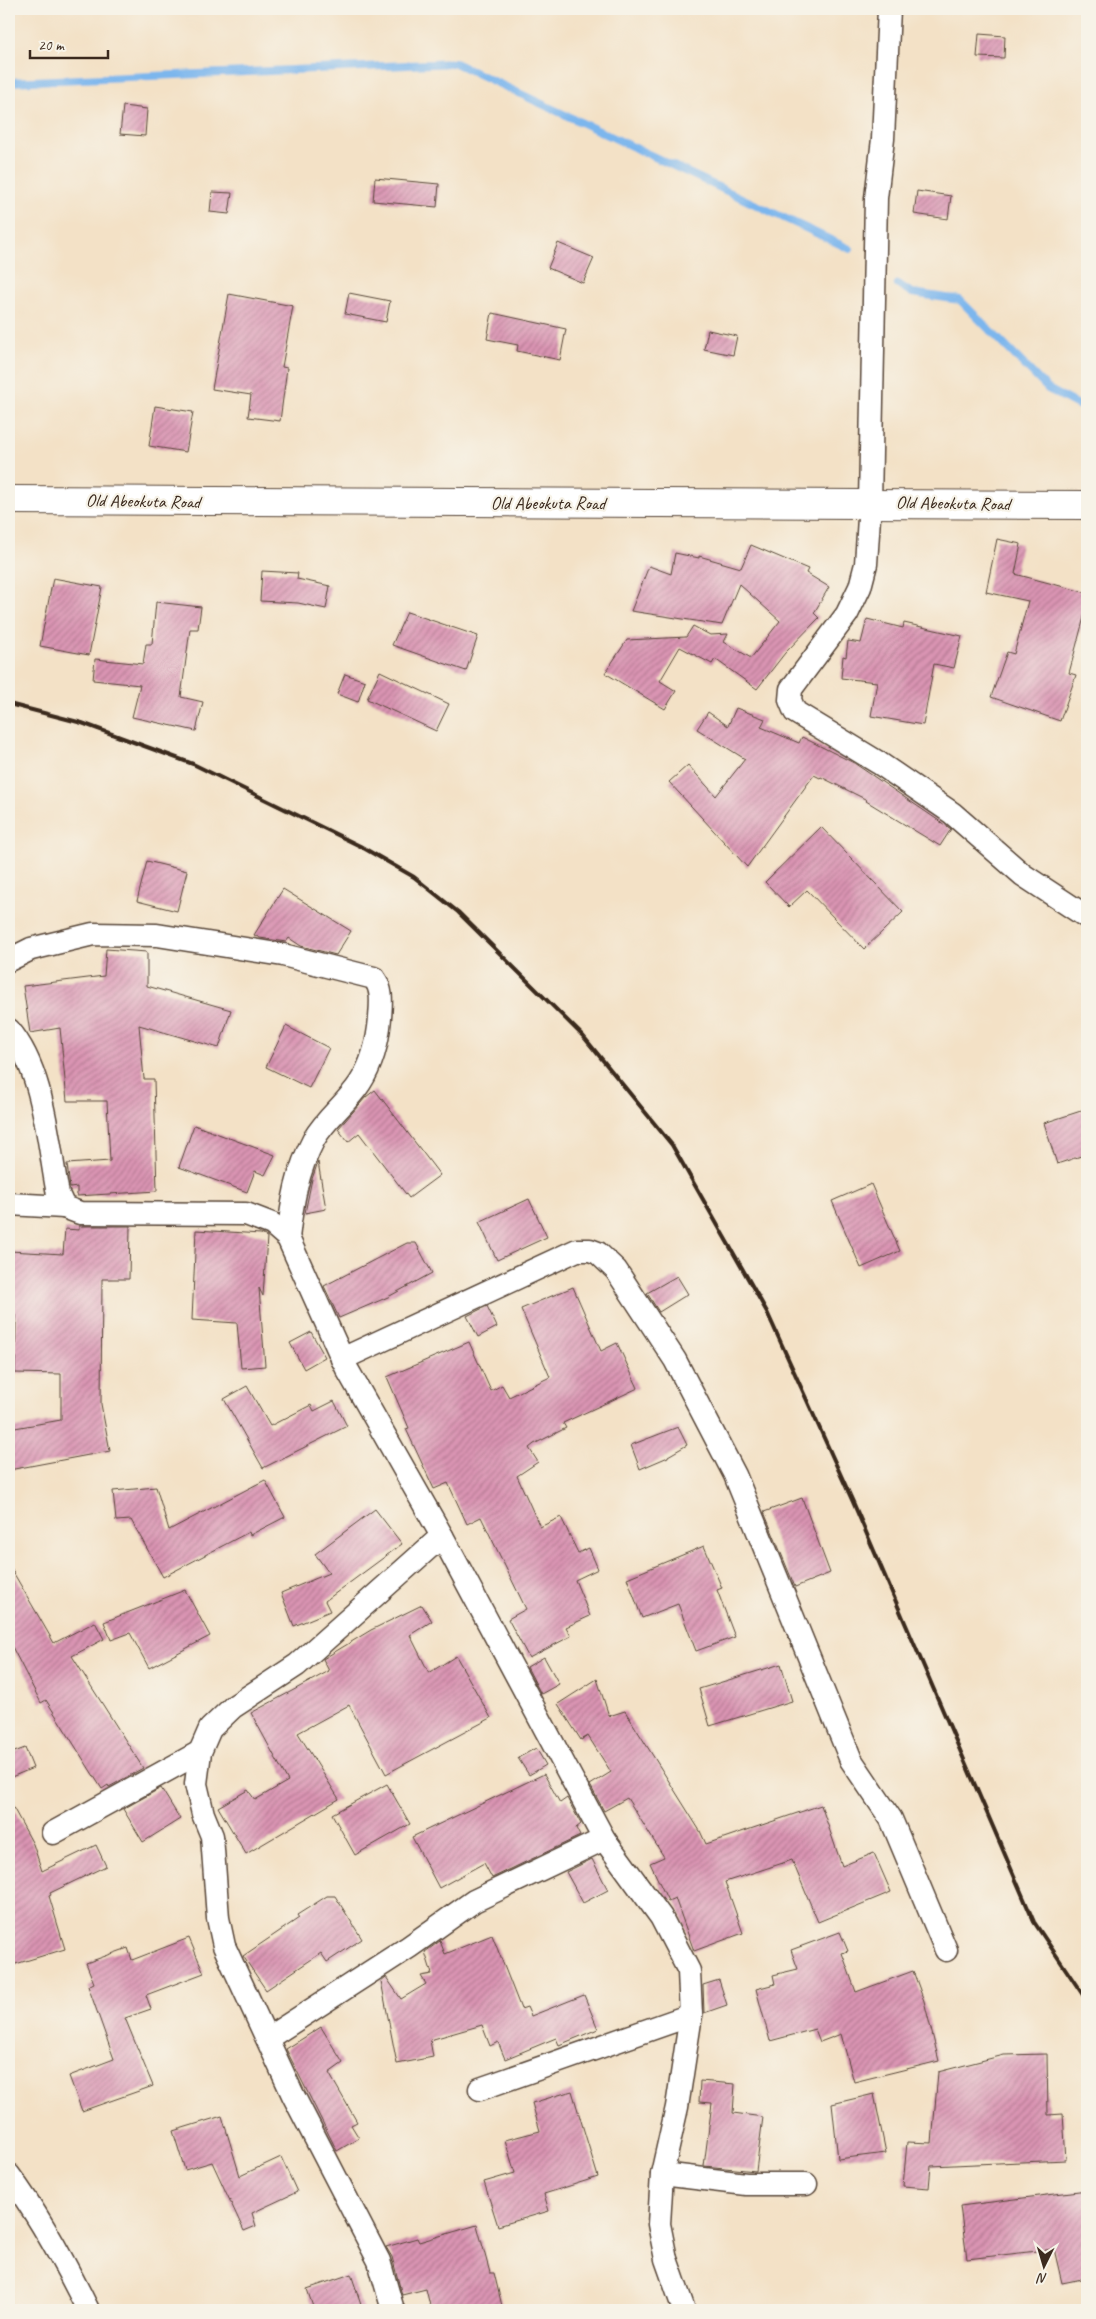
<svg xmlns="http://www.w3.org/2000/svg" width="1096" height="2319" viewBox="0 0 1096 2319" font-family="Caveat,sans-serif">
<style>
.lines{fill:none;stroke-linecap:round;stroke-linejoin:round}
.stream{stroke:#7bb6ed;stroke-width:8}
.building{fill:url(#building-hatch)}
.street-casing{stroke:#574537;stroke-width:25}
.highway-casing{stroke:#574537;stroke-width:30}
.street{stroke:#fff;stroke-width:22}
.highway{stroke:#fff;stroke-width:28}
.rail{stroke:#3b2a1e;stroke-width:4}
.labels{text-anchor:middle;stroke-width:4.5;stroke-linejoin:round;paint-order:stroke}
.street-label{font-size:18px;fill:#3b2a1e;stroke:#f7f3e8}
</style>
<defs>
<pattern id="building-hatch" width="6" height="6" patternUnits="userSpaceOnUse" patternTransform="scale(1.25)"><rect width="6" height="6" fill="#da94b3"/><path d="M-1 1l2-2M0 6l6-6M5 7l2-2" fill="none" stroke="#b27991"/></pattern>
</defs>
<rect width="100%" height="100%" fill="#f7f3e8"/>
<filter id="ink" filterUnits="userSpaceOnUse"><feTurbulence type="fractalNoise" baseFrequency=".02" numOctaves="2"/><feDisplacementMap in="SourceGraphic" scale="10" xChannelSelector="R" yChannelSelector="G"/><feConvolveMatrix kernelMatrix="1 2 1 2 8 2 1 2 1" color-interpolation-filters="sRGB"/></filter>
<filter id="wash" filterUnits="userSpaceOnUse"><feTurbulence type="fractalNoise" baseFrequency=".0096" numOctaves="4" result="noise"/><feDisplacementMap in="SourceGraphic" scale="20" xChannelSelector="R" yChannelSelector="G"/><feGaussianBlur stdDeviation="1.12" result="paint"/><feColorMatrix in="noise" values="0 0 0 0 0 0 0 0 0 0 0 0 0 0 0 0 0 1.4 0 .05"/><feComposite in="paint" operator="in"/></filter>
<g filter="url(#wash)">
<rect width="100%" height="100%" fill="#f3e1c6"/>
<g class="lines">
<g class="stream">
<path d="M 9,82 L 455,63 L 850,249"/>
<path d="M 898,284 L 912,293 L 960,300 L 1048,389 L 1087,410"/>
</g>
</g>
<g id="blocks">
<g class="building">
<path d="M 979,34 L 1005,36 L 1004,58 L 977,57 Z"/>
<path d="M 123,106 L 147,109 L 145,136 L 120,134 Z"/>
<path d="M 375,178 L 439,184 L 437,207 L 373,201 Z"/>
<path d="M 917,191 L 951,196 L 948,219 L 914,214 Z"/>
<path d="M 212,192 L 232,193 L 229,214 L 210,212 Z"/>
<path d="M 558,243 L 594,258 L 583,283 L 548,268 Z"/>
<path d="M 349,293 L 390,301 L 386,322 L 345,314 Z"/>
<path d="M 229,294 L 293,306 L 282,367 L 287,368 L 280,421 L 248,417 L 251,395 L 212,389 Z"/>
<path d="M 492,313 L 566,329 L 560,360 L 517,351 L 518,345 L 487,339 Z"/>
<path d="M 708,330 L 737,336 L 733,355 L 704,349 Z"/>
<path d="M 155,406 L 193,412 L 186,452 L 149,446 Z"/>
<path d="M 997,539 L 1021,544 L 1015,574 L 1087,593 L 1087,606 L 1069,673 L 1076,675 L 1060,721 L 991,697 L 1007,652 L 1014,654 L 1028,601 L 986,592 Z"/>
<path d="M 751,545 L 808,569 L 806,573 L 829,587 L 814,613 L 819,618 L 785,653 L 757,689 L 715,659 L 712,664 L 680,647 L 660,681 L 676,691 L 665,709 L 605,673 L 627,640 L 686,637 L 693,626 L 710,635 L 728,634 L 724,642 L 751,658 L 780,621 L 739,584 L 722,625 L 631,611 L 649,566 L 671,574 L 675,553 L 699,558 L 699,556 L 741,568 Z"/>
<path d="M 262,571 L 298,573 L 297,579 L 330,586 L 326,609 L 298,603 L 260,601 Z"/>
<path d="M 53,578 L 102,587 L 89,655 L 40,646 Z"/>
<path d="M 156,602 L 201,607 L 198,629 L 190,629 L 181,697 L 203,702 L 196,731 L 132,717 L 140,685 L 93,680 L 95,659 L 143,664 L 146,644 L 152,644 Z"/>
<path d="M 407,612 L 478,636 L 466,671 L 392,645 Z"/>
<path d="M 867,619 L 903,628 L 904,623 L 962,636 L 954,668 L 934,664 L 923,725 L 871,716 L 877,682 L 841,678 L 843,656 L 846,657 L 848,641 L 861,643 Z"/>
<path d="M 380,671 L 449,704 L 436,731 L 367,699 Z"/>
<path d="M 345,674 L 365,681 L 358,702 L 337,694 Z"/>
<path d="M 736,708 L 765,719 L 761,727 L 799,743 L 802,737 L 854,763 L 951,829 L 940,846 L 866,801 L 867,800 L 821,777 L 820,778 L 814,775 L 747,867 L 669,782 L 688,765 L 716,796 L 745,759 L 697,729 L 708,712 L 728,726 Z"/>
<path d="M 821,827 L 903,912 L 864,949 L 807,890 L 789,907 L 765,882 Z"/>
<path d="M 147,861 L 187,871 L 177,911 L 137,901 Z"/>
<path d="M 283,889 L 351,931 L 336,955 L 301,946 L 289,938 L 286,942 L 260,938 L 254,935 Z"/>
<path d="M 106,949 L 147,952 L 147,986 L 231,1010 L 219,1048 L 139,1025 L 144,1079 L 154,1079 L 157,1191 L 77,1196 L 77,1187 L 70,1188 L 67,1164 L 110,1161 L 107,1101 L 67,1101 L 60,1028 L 30,1033 L 23,986 L 104,976 Z"/>
<path d="M 286,1026 L 329,1048 L 309,1088 L 266,1067 Z"/>
<path d="M 375,1090 L 440,1175 L 409,1198 L 359,1133 L 348,1142 L 338,1129 L 366,1097 Z"/>
<path d="M 1087,1109 L 1087,1154 L 1057,1164 L 1044,1123 Z"/>
<path d="M 194,1125 L 275,1155 L 265,1175 L 255,1171 L 247,1192 L 179,1167 Z"/>
<path d="M 318,1162 L 326,1209 L 305,1213 L 312,1179 Z"/>
<path d="M 871,1184 L 900,1251 L 861,1268 L 832,1201 Z"/>
<path d="M 529,1199 L 547,1237 L 497,1260 L 479,1222 Z"/>
<path d="M 79,1226 L 130,1226 L 129,1279 L 102,1279 L 101,1404 L 110,1451 L 9,1470 L 9,1429 L 61,1420 L 61,1374 L 15,1373 L 16,1316 L 9,1316 L 9,1251 L 63,1254 L 65,1229 L 79,1230 Z"/>
<path d="M 196,1230 L 261,1234 L 267,1237 L 263,1296 L 259,1288 L 265,1366 L 241,1368 L 237,1323 L 192,1320 Z"/>
<path d="M 407,1243 L 416,1243 L 432,1273 L 388,1297 L 339,1318 L 324,1286 Z"/>
<path d="M 677,1276 L 688,1294 L 659,1312 L 647,1293 Z"/>
<path d="M 573,1287 L 601,1351 L 617,1343 L 638,1388 L 563,1423 L 566,1428 L 534,1444 L 529,1448 L 538,1462 L 517,1476 L 540,1527 L 561,1517 L 578,1553 L 589,1548 L 598,1569 L 575,1580 L 590,1616 L 566,1627 L 571,1636 L 529,1658 L 508,1619 L 526,1609 L 481,1517 L 467,1524 L 448,1483 L 434,1489 L 406,1429 L 409,1428 L 387,1377 L 469,1342 L 491,1391 L 502,1385 L 509,1397 L 550,1377 L 521,1309 Z"/>
<path d="M 487,1306 L 497,1327 L 478,1337 L 467,1316 Z"/>
<path d="M 311,1332 L 325,1357 L 304,1369 L 290,1343 Z"/>
<path d="M 247,1386 L 270,1426 L 311,1405 L 314,1411 L 334,1401 L 347,1426 L 263,1468 L 224,1399 Z"/>
<path d="M 678,1427 L 687,1445 L 668,1456 L 668,1457 L 640,1469 L 631,1445 Z"/>
<path d="M 265,1480 L 285,1517 L 250,1535 L 249,1532 L 163,1577 L 131,1520 L 116,1521 L 113,1491 L 156,1487 L 169,1530 Z"/>
<path d="M 802,1498 L 830,1573 L 795,1587 L 764,1512 Z"/>
<path d="M 375,1509 L 402,1544 L 325,1601 L 330,1611 L 294,1626 L 281,1593 L 329,1573 L 315,1554 Z"/>
<path d="M 704,1546 L 722,1588 L 717,1590 L 735,1637 L 696,1651 L 678,1604 L 642,1618 L 627,1578 Z"/>
<path d="M 9,1565 L 54,1643 L 95,1622 L 104,1639 L 72,1656 L 143,1768 L 109,1787 L 108,1785 L 102,1789 L 46,1700 L 41,1703 L 9,1641 Z"/>
<path d="M 185,1590 L 210,1636 L 149,1668 L 130,1633 L 111,1640 L 104,1622 Z"/>
<path d="M 422,1605 L 432,1621 L 410,1635 L 429,1673 L 456,1656 L 491,1718 L 386,1774 L 349,1705 L 298,1733 L 339,1799 L 246,1854 L 218,1807 L 248,1790 L 255,1800 L 288,1781 L 251,1713 L 329,1671 L 323,1659 L 371,1630 Z"/>
<path d="M 544,1657 L 559,1684 L 541,1694 L 527,1667 Z"/>
<path d="M 781,1664 L 792,1701 L 710,1726 L 699,1689 Z"/>
<path d="M 597,1679 L 609,1716 L 625,1711 L 700,1831 L 706,1844 L 821,1805 L 842,1866 L 874,1853 L 891,1892 L 818,1922 L 792,1860 L 725,1882 L 743,1933 L 694,1951 L 675,1898 L 668,1901 L 650,1863 L 664,1857 L 627,1798 L 604,1811 L 590,1785 L 611,1772 L 588,1736 L 581,1740 L 558,1704 Z"/>
<path d="M 25,1748 L 33,1768 L 9,1778 L 9,1754 Z"/>
<path d="M 536,1748 L 546,1765 L 529,1775 L 518,1758 Z"/>
<path d="M 544,1774 L 560,1803 L 567,1798 L 581,1824 L 576,1828 L 580,1836 L 492,1878 L 484,1863 L 439,1888 L 412,1837 Z"/>
<path d="M 387,1784 L 410,1824 L 355,1855 L 332,1814 Z"/>
<path d="M 161,1788 L 180,1819 L 143,1842 L 123,1809 Z"/>
<path d="M 9,1800 L 33,1844 L 42,1871 L 96,1845 L 106,1866 L 50,1893 L 51,1895 L 49,1896 L 65,1949 L 9,1966 Z"/>
<path d="M 592,1859 L 608,1890 L 583,1903 L 566,1872 Z"/>
<path d="M 327,1896 L 335,1896 L 362,1939 L 327,1962 L 321,1953 L 266,1990 L 243,1956 L 299,1918 L 297,1915 Z"/>
<path d="M 840,1932 L 848,1951 L 842,1953 L 856,1992 L 913,1971 L 924,2001 L 939,2061 L 854,2082 L 841,2034 L 820,2042 L 815,2029 L 770,2041 L 756,1989 L 775,1984 L 773,1975 L 798,1969 L 791,1950 Z"/>
<path d="M 492,1935 L 521,2009 L 527,2007 L 531,2016 L 584,1995 L 598,2029 L 559,2045 L 556,2038 L 505,2059 L 498,2042 L 490,2046 L 482,2025 L 430,2040 L 433,2057 L 397,2064 L 381,1981 L 386,1977 L 401,1999 L 426,1984 L 421,1976 L 432,1974 L 425,1952 L 440,1941 L 445,1954 Z"/>
<path d="M 189,1938 L 204,1973 L 146,1995 L 151,2009 L 125,2018 L 153,2086 L 82,2111 L 69,2076 L 114,2059 L 88,1986 L 94,1983 L 86,1963 L 128,1948 L 132,1960 Z"/>
<path d="M 719,1980 L 727,2005 L 704,2013 L 703,1985 Z"/>
<path d="M 321,2027 L 343,2063 L 329,2073 L 357,2122 L 351,2125 L 359,2138 L 337,2151 L 286,2049 Z"/>
<path d="M 1047,2054 L 1048,2115 L 1063,2114 L 1066,2160 L 931,2166 L 929,2188 L 903,2186 L 907,2142 L 932,2143 L 938,2072 L 1004,2055 Z"/>
<path d="M 700,2081 L 735,2084 L 733,2113 L 763,2117 L 756,2171 L 704,2166 L 712,2103 L 699,2102 Z"/>
<path d="M 572,2091 L 598,2177 L 544,2194 L 549,2211 L 498,2226 L 484,2182 L 515,2173 L 505,2140 L 540,2131 L 532,2103 Z"/>
<path d="M 874,2094 L 886,2153 L 838,2159 L 832,2104 Z"/>
<path d="M 222,2116 L 240,2176 L 281,2157 L 297,2192 L 252,2213 L 256,2226 L 244,2231 L 212,2162 L 185,2170 L 173,2131 Z"/>
<path d="M 1087,2190 L 1087,2278 L 1062,2283 L 1054,2249 L 967,2259 L 960,2206 Z"/>
<path d="M 477,2225 L 490,2273 L 494,2273 L 503,2310 L 431,2310 L 426,2289 L 402,2295 L 392,2257 L 386,2247 L 417,2238 L 419,2242 Z"/>
<path d="M 351,2274 L 363,2310 L 314,2310 L 307,2289 Z"/>
</g>
</g>
</g>
<g filter="url(#ink)">
<use href="#blocks" fill-opacity="0" stroke="#574537" stroke-width="1"/>
<g class="lines">
<g class="street-casing">
<g id="street">
<path d="M 889,9 L 883,139 L 876,198 L 870,502 L 866,564 L 860,587 L 847,614 L 791,689 L 790,700 L 795,712 L 879,763 L 952,813 L 1023,875 L 1087,917"/>
<path d="M 9,960 L 31,949 L 93,934 L 157,935 L 283,955 L 374,978 C 383,990 381,1003 380,1018 C 378,1042 373,1063 360,1083 C 347,1103 326,1118 314,1139 C 297,1171 292,1203 288,1238"/>
<path d="M 9,1030 C 44,1070 48,1143 58,1194 L 64,1207 L 80,1213 L 246,1214 L 272,1224 L 288,1238 L 347,1369 L 442,1536 L 604,1839 L 661,1917 L 689,1971 L 691,2015 L 677,2107 L 662,2174 L 659,2224 L 666,2259 L 684,2310"/>
<path d="M 9,1204 L 64,1207"/>
<path d="M 342,1359 L 577,1250 L 590,1250 L 598,1253 L 616,1270 L 675,1360 L 735,1475 L 851,1760 L 891,1819 L 946,1950"/>
<path d="M 53,1833 L 200,1752"/>
<path d="M 268,2038 L 409,1947 L 474,1901 L 604,1839"/>
<path d="M 480,2089 L 691,2015"/>
<path d="M 662,2174 L 746,2184 L 806,2184"/>
<path d="M 9,2175 C 40,2217 65,2263 88,2310"/>
<path d="M 393,2310 L 379,2261 L 293,2095 L 224,1946 L 218,1918 L 212,1836 L 203,1814 L 196,1784 L 200,1752 L 210,1729 L 233,1707 L 297,1665 L 442,1536"/>
</g>
</g>
<g class="highway-casing">
<path id="highway" d="M 9,500 C 368,504 728,501 1087,505"/>
</g>
<use href="#street" class="street"/>
<use href="#highway" class="highway"/>
<path class="rail" d="M 9,704 L 82,723 L 193,764 L 360,846 L 414,877 L 458,912 L 583,1036 L 672,1145 L 767,1312 L 853,1502 L 1034,1922 L 1087,2001"/>
</g>
</g>
<g class="labels">
<g class="street-label">
<text transform="translate(143 501) rotate(1)" y="6">Old Abeokuta Road</text>
<text x="548" y="509">Old Abeokuta Road</text>
<text transform="translate(953 503) rotate(1)" y="6">Old Abeokuta Road</text>
</g>
</g>
<rect width="1096" height="2319" fill="none" stroke="#f7f3e8" stroke-width="30"/>
<g transform="translate(1044 2266) rotate(185)" stroke="#f7f3e8" stroke-width="4" paint-order="stroke">
<path d="M0-4L9 19L0 12L-9 19Z" fill="#3b2a1e"/>
<text y="-8" font-size="14" font-weight="bold" text-anchor="middle" fill="#3b2a1e">N</text>
</g>
<path d="M30 50v8h78v-8" fill="none" stroke="#3b2a1e" stroke-width="2.5"/>
<text x="38" y="50" font-size="15" fill="#3b2a1e" stroke="#f7f3e8" stroke-width="4" paint-order="stroke">20 m</text>
</svg>
